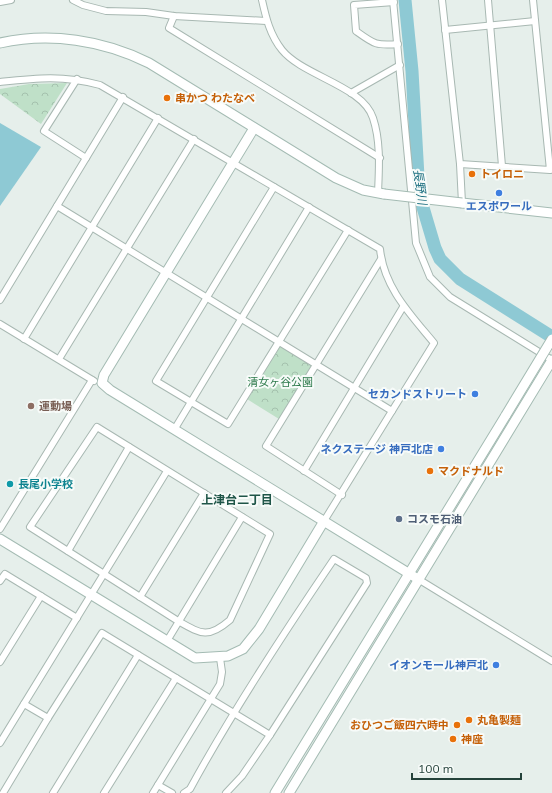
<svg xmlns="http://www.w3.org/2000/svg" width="552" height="793" viewBox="0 0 552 793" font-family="Mulish,'Noto Sans JP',sans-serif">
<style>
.park{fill:url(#park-crowns)}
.water{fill:#8ec9d4}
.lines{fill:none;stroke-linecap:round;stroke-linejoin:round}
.river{stroke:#8ec9d4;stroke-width:13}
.street-casing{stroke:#a8b8b2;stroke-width:8}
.secondary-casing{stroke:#a4bbb3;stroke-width:11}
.street{stroke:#fff;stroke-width:6}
.secondary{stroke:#fff;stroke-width:9}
.secondary-bridge-casing{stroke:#a4bbb3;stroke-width:11;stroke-linecap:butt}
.secondary-bridge{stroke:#fff;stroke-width:9}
.food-dot{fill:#e8710a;stroke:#f7fbf9;stroke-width:1.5}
.shop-dot{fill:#3f7fe0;stroke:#f7fbf9;stroke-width:1.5}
.education-dot{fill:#8d6e63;stroke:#f7fbf9;stroke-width:1.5}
.culture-dot{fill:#0f9aa8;stroke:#f7fbf9;stroke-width:1.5}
.service-dot{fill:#5c6f8a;stroke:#f7fbf9;stroke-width:1.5}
.labels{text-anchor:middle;stroke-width:4;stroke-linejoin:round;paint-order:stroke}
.food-label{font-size:11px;font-weight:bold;fill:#c56008;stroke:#f7fbf9;text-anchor:start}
.shop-label{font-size:11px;font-weight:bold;fill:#366cbe;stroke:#f7fbf9;text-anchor:end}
.park-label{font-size:11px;fill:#2d7a4b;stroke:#f7fbf9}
.education-label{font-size:11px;font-weight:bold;fill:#785e54;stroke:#f7fbf9;text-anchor:start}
.culture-label{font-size:11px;font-weight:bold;fill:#0d838f;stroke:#f7fbf9;text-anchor:start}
.service-label{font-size:11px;font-weight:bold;fill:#4e5e75;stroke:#f7fbf9;text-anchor:start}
.water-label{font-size:12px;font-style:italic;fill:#1c6f80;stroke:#f7fbf9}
.neighbourhood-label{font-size:12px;font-weight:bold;fill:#1f5548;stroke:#f7fbf9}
</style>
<defs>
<pattern id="park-crowns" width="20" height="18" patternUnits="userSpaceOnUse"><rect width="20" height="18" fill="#bfe0c8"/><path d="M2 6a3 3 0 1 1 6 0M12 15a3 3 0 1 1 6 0" fill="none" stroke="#a4c1ad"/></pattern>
</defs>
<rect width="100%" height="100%" fill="#e6efeb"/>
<g class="park">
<path d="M 67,83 L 41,124 L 0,94 L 0,89 L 29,84 Z"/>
<path d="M 281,344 L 314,365 L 279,419 L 247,399 Z"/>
</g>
<path class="water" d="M 0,123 L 41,147 L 0,206 Z"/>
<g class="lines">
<path class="river" d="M 405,0 L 412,71 L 419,194 L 435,248 L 440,259 L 460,279 L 552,337"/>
<g class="street-casing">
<g id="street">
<path d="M 73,0 L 83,5 L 106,11 L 146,12 L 174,16 L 266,21"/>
<path d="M 262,0 C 266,18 270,35 282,50 C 303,76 363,86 373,118 C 381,142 379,169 378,193"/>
<path d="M 393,0 L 416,243 L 430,277 L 450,297 L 552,360"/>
<path d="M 442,0 L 460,164 L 550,170 L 533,0"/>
<path d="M 488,0 L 502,166"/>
<path d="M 0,2 L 11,0"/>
<path d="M 394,2 L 354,5 L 356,31 C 374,44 376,46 398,44"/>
<path d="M 174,16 L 169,28 L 380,158"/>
<path d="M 445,30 L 535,21"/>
<path d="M 77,79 L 44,131 L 86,158"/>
<path d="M 0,82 C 37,78 63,75 100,85 L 380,249 C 384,288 411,315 434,343 L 324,521"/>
<path d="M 351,93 L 400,65"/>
<path d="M 460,164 L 462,203"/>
<path d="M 274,187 L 156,381 L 228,424 L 348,230"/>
<path d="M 57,206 L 392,411"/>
<path d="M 0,300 L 123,97"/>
<path d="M 0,324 L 94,381"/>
<path d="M 24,339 L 158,118"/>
<path d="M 59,359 L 194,139"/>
<path d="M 97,427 L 270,534 L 230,620 C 208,639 201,634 178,621 L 30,527 Z"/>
<path d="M 174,430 L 309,207"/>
<path d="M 304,471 L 403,307"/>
<path d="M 342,495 L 266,446 L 381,259"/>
<path d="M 0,529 L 92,380"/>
<path d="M 68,551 L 129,447"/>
<path d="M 418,579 L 552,661"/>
<path d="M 0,581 L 5,574 L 77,618"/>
<path d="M 140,597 L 204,493"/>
<path d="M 167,641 L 242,517"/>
<path d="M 0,662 L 41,596"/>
<path d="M 48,718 L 102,633 L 270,735"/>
<path d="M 0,743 L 167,471"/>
<path d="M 158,785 L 172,793"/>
<path d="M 3,793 L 48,718 L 24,704"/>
<path d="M 53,793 L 138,655"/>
<path d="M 104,793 L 176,678"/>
<path d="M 153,793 L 220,684 L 222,672 L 220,658"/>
<path d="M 184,793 L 190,789 C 233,710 283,634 334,559 L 366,578 L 367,583 L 270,735 L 242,776 L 226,793"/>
</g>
</g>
<g class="secondary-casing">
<g id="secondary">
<path d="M 0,43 C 50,32 103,40 149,63 L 336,178 L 363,190 L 384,194"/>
<path d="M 254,128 L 104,375 L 102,383 L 110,390 L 418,579"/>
<path d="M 462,203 L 552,213"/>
<path d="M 0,539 L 195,658 L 228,656 L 243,649 L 259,629 L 324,521"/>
<path d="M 275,793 L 506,415"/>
<path d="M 289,793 L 552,360"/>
</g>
</g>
<use href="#street" class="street"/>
<use href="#secondary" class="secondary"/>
<g class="secondary-bridge-casing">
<g id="secondary-bridge">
<path d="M 384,194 L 462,203"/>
<path d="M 506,415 L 552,339"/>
</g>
</g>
<use href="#secondary-bridge" class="secondary-bridge"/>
</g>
<g class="food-dot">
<circle cx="167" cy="98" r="4"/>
<circle cx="472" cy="174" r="4"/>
<circle cx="430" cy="471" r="4"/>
<circle cx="469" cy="720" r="4"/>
<circle cx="457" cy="725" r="4"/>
<circle cx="453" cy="739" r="4"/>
</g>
<g class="shop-dot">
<circle cx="499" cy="193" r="4"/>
<circle cx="475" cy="394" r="4"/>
<circle cx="441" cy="449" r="4"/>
<circle cx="496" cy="665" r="4"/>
</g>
<circle class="education-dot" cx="31" cy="406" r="4"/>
<circle class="culture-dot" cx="10" cy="484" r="4"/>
<circle class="service-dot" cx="399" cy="519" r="4"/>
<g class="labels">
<g class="food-label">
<text x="175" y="102">串かつ わたなべ</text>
<text x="480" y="178">トイロニ</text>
<text x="438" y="475">マクドナルド</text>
<text x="477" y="724">丸亀製麺</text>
<text x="449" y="729" text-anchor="end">おひつご飯四六時中</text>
<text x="461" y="743">神座</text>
</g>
<g class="shop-label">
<text x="499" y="210" text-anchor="middle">エスポワール</text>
<text x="467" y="398">セカンドストリート</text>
<text x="433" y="453">ネクステージ 神戸北店</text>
<text x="488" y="669">イオンモール神戸北</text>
</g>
<g class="park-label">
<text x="280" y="386">清女ヶ谷公園</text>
</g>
<g class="education-label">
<text x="39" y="410">運動場</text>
</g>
<g class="culture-label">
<text x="18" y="488">長尾小学校</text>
</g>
<g class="service-label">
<text x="407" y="523">コスモ石油</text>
</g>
<g class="water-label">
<text transform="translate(420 187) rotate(82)" y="4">長野川</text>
</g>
<g class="neighbourhood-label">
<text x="237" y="504">上津台二丁目</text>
</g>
</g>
<path d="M412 773v6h109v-6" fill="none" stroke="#24423a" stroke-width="2"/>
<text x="418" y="773" font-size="12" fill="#24423a" stroke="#f7fbf9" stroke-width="3" paint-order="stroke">100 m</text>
</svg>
